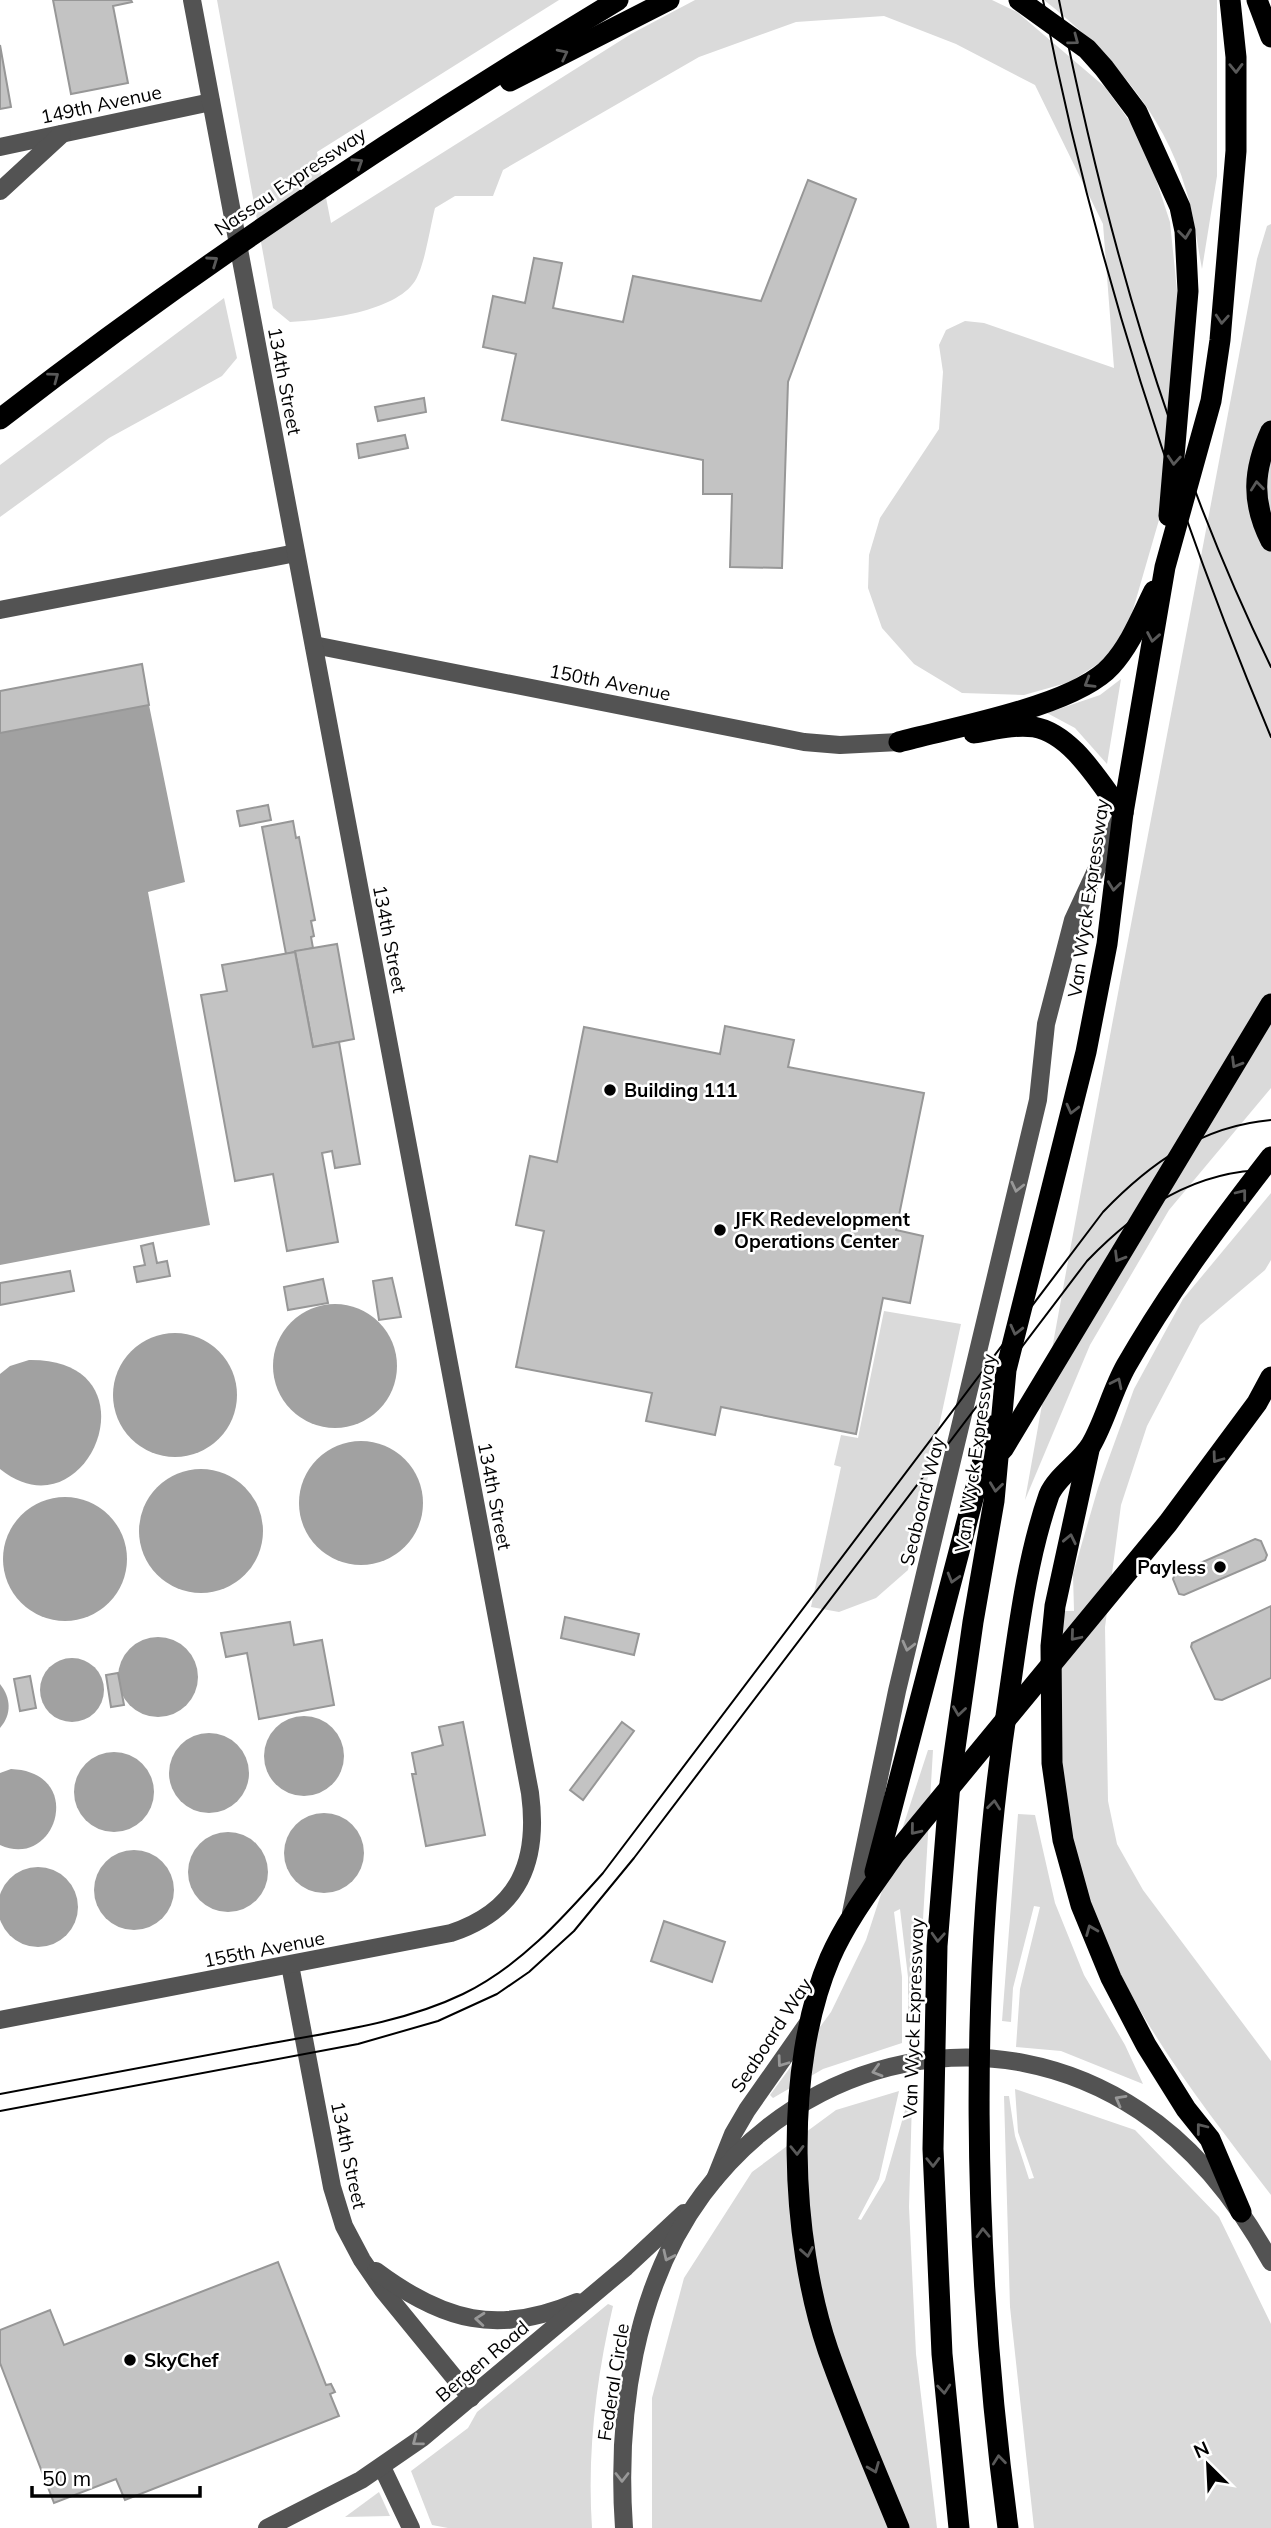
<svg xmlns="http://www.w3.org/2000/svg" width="1271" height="2528" viewBox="0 0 1271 2528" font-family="Mulish,sans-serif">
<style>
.green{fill:#dadada}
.water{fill:#a1a1a1}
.building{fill:#c3c3c3;stroke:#979797;stroke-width:2}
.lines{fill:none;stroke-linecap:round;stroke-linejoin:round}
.minor{stroke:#535353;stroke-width:18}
.highway{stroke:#000;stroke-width:21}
.tram{stroke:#000;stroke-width:2}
.oneway{stroke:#595959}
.oneway2{stroke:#989898}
.poi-dot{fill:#000;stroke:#fff;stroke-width:2.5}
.labels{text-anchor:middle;stroke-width:5;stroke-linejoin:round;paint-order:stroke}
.street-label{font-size:19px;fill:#000;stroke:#fff}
.poi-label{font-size:19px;font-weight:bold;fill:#000;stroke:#fff;text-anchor:start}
</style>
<rect width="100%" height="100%" fill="#fff"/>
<g class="green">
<path d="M 217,0 L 559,0 L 317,152 L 331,223 L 631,34 L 695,0 L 992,0 L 1017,12 L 1105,87 L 1143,140 L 1170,222 L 1180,320 L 1161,513 L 1128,627 L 1104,660 L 1070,682 L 1024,695 L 962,693 L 914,664 L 882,628 L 868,588 L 869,555 L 880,518 L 939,429 L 943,372 L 939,345 L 946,330 L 965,321 L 984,323 L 1114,368 L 1103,224 L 1035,85 L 956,44 L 884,16 L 796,22 L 699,57 L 503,170 L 493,196 L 455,196 L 435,208 C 430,227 425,265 415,281 C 395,312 324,320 290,322 L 273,308 Z"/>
<path d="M 1044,0 L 1217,0 L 1217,176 L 1202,269 C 1197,243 1194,215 1186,190 C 1164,112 1106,49 1044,0 Z"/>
<path d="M 1271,224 L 1271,1088 L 1169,1210 L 1090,1345 L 1025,1500 C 1098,1086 1180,673 1257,259 L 1267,226 Z"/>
<path d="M 224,298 L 237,358 L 222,376 L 109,438 L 0,517 L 0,465 Z"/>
<path d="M 1121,679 L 1107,764 L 1075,728 L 1047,713 L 1100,695 Z"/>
<path d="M 1271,1193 L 1271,1260 L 1265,1270 L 1200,1325 L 1147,1426 L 1121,1505 L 1105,1627 L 1108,1801 L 1117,1844 L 1143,1890 L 1271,2061 L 1271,2195 C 1174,2068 1087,1960 1063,1796 C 1060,1779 1062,1761 1062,1743 C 1061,1699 1061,1655 1062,1611 L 1074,1611 L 1073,1574 L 1098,1488 L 1134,1389 L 1183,1299 Z"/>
<path d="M 884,1311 L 961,1324 L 908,1570 L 876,1598 L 839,1612 L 811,1607 L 841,1467 L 834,1465 L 841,1435 L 858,1438 Z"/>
<path d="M 928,1750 L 933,1750 L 917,2021 L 908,2021 L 908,1977 L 900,1909 L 894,1912 L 902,1977 L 902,2043 L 823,2069 L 773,2098 L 770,2095 L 831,2012 L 866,1940 Z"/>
<path d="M 1018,1814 L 1035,1815 L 1055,1903 L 1084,1975 L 1125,2045 L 1143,2084 L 1061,2051 L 1016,2047 L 1020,1989 L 1040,1907 L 1034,1906 L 1013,1988 L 1011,2022 L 1002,2021 Z"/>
<path d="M 1015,2089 L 1135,2130 L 1219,2217 L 1271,2324 L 1271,2528 L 1034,2528 L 1010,2307 L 1004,2096 L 1009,2096 L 1015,2136 L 1029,2179 L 1034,2178 L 1018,2132 Z"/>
<path d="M 899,2091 L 879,2179 L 858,2219 L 861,2220 L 885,2180 L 908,2100 L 912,2100 L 909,2207 L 916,2354 L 937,2528 L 652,2528 L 652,2398 L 684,2278 L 752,2172 L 836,2110 Z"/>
<path d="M 608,2304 L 613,2306 C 596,2379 587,2453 592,2528 L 448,2528 L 432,2525 L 411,2471 L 468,2428 L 477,2412 Z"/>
<path d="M 379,2492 L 390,2516 L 345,2517 Z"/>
</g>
<g class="water">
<path d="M 149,705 L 185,882 L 148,892 L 210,1225 L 0,1265 L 0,733 Z"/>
<circle cx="335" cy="1366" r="62"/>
<circle cx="175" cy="1395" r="62"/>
<path d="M 29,1360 C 161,1358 88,1540 0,1469 L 0,1374 L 10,1366 Z"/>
<circle cx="361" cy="1503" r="62"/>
<circle cx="201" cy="1531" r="62"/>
<circle cx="65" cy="1559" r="62"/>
<circle cx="158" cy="1677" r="40"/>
<circle cx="72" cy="1690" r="32"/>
<path d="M 0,1684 C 11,1698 12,1714 0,1728 Z"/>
<circle cx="304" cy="1756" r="40"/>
<circle cx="209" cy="1773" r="40"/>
<circle cx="114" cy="1792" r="40"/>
<path d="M 11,1769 C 87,1772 56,1871 0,1845 L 0,1773 Z"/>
<circle cx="324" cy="1853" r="40"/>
<circle cx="228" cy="1872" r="40"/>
<circle cx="134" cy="1890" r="40"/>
<circle cx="38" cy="1907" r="40"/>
</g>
<g class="building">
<path d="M 53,0 L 131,0 L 132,2 L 113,6 L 128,83 L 71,94 Z"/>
<path d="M 0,45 L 11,107 L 0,109 Z"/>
<path d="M 808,180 L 856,199 L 788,382 L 782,568 L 730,567 L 732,494 L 703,494 L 703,460 L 502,420 L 516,354 L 483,347 L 493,296 L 525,303 L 534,258 L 562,263 L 553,308 L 623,322 L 633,276 L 761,301 Z"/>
<path d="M 424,398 L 426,412 L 378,421 L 375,407 Z"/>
<path d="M 405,435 L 408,448 L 359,458 L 357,444 Z"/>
<path d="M 142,664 L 149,705 L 0,733 L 0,691 Z"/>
<path d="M 268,805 L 271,820 L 240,826 L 237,811 Z"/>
<path d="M 293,821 L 296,838 L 299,837 L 315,920 L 311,921 L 314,936 L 311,937 L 313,948 L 286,954 L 262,827 Z"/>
<path d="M 337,944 L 354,1039 L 313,1047 L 295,951 Z"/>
<path d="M 295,952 L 313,1047 L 339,1042 L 360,1164 L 335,1168 L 332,1151 L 322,1153 L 338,1242 L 287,1251 L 273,1174 L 235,1181 L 201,995 L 227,991 L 222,965 Z"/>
<path d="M 725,1026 L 794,1040 L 788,1067 L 924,1093 L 896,1230 L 923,1236 L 910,1303 L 883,1298 L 856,1434 L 721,1407 L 715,1435 L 646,1421 L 652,1393 L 516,1367 L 544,1231 L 516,1225 L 530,1156 L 557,1162 L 584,1027 L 720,1054 Z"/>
<path d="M 153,1243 L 157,1263 L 167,1261 L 170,1276 L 137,1282 L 134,1267 L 145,1265 L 141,1246 Z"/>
<path d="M 70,1271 L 74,1291 L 0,1305 L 0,1283 Z"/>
<path d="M 392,1278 L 401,1317 L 379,1320 L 373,1281 Z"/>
<path d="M 323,1279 L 328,1303 L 288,1310 L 284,1287 Z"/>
<path d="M 1255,1539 L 1261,1541 L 1267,1555 L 1265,1560 L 1184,1595 L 1179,1594 L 1173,1579 L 1175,1574 Z"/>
<path d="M 1271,1606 L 1271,1678 L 1222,1700 L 1215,1699 L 1191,1647 L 1192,1643 Z"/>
<path d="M 565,1617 L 639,1634 L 634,1655 L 561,1638 Z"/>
<path d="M 290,1622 L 294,1645 L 322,1640 L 334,1705 L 259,1719 L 247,1653 L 226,1657 L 221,1633 Z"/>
<path d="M 118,1673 L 124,1705 L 111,1707 L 106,1675 Z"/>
<path d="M 30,1676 L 36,1708 L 20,1711 L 14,1679 Z"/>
<path d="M 463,1722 L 485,1835 L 426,1846 L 412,1774 L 416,1774 L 412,1753 L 443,1745 L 439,1727 Z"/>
<path d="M 622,1722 L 634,1731 L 583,1800 L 570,1790 Z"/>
<path d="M 664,1921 L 725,1942 L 712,1982 L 651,1961 Z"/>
<path d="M 278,2262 L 326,2385 L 331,2384 L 335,2392 L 330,2394 L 339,2416 L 125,2500 L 116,2479 L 54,2503 L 0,2363 L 0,2330 L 50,2310 L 64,2345 Z"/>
</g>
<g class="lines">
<g class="minor">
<path d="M 0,147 L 211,102"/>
<path d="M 0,191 L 62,134"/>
<path d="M 0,610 L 296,553"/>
<path d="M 314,645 L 804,742 L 840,745 L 899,742"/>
<path d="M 851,1913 L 897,1691 L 1038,1100 L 1046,1024 L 1073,920 L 1119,821"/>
<path d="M 290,1965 L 332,2187 L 344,2226 L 362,2260 L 382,2289 L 471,2398"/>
<path d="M 0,2020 L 451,1933 C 520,1910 539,1861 530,1793 L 192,0"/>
<path d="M 715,2179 L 733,2134 L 747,2110 L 808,2023"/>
<path d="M 376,2271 C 443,2321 498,2336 577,2302"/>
<path d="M 382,2467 L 411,2528"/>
<path d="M 267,2528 L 361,2480 L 422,2438 L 626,2267 L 684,2213"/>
<path d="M 624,2528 C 616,2415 634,2287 703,2194 C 806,2055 993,2013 1140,2111 C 1196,2148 1239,2204 1271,2262"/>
</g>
<g class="highway">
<path d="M 1019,0 L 1087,49 L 1104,68 L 1137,112 L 1180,207 L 1185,231 L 1188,291 L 1169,516"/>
<path d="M 1257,0 L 1271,37"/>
<path d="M 510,81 L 669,0"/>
<path d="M 0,419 C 197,266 404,129 618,0"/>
<path d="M 1271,431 C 1253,470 1251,502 1271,541"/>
<path d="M 974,733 C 993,730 1015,724 1034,727 C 1073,734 1100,784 1123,813"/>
<path d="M 899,742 C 954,727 1075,706 1111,666 C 1131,644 1141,617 1154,591"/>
<path d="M 1003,1449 L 1271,1004"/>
<path d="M 1089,1450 L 1055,1606 L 1051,1646 L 1052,1763 L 1063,1840 L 1081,1905 L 1111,1978 L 1146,2045 L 1186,2109 L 1210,2139 L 1241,2212"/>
<path d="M 875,1872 L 992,1426"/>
<path d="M 899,2528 C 875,2469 849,2410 828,2350 C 790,2238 783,2068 830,1958 C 846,1921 872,1887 895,1854 L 1168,1523 L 1257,1403 L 1271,1377"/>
<path d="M 959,2528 L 942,2354 L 933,2149 L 937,1946 L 950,1783 L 973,1622 L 994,1501 L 1006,1370 L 1086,1052 L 1107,944 L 1123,813 L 1165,567 L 1211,401 L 1220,340 L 1236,151 L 1236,57 L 1230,0"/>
<path d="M 1008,2528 C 972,2259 967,1970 1008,1702 C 1018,1634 1026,1561 1049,1495 C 1057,1476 1080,1463 1091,1445 C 1105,1421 1112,1391 1126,1366 C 1169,1291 1219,1224 1271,1157"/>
</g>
<g class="tram">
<path d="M 1043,0 C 1093,254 1171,499 1271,737"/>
<path d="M 1059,0 C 1105,230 1168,456 1271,667"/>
<path d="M 0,2094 C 89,2078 178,2061 267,2044 C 332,2032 403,2023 463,1994 C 520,1966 561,1920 603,1873 L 1103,1212 C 1150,1163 1202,1126 1271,1120"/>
<path d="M 0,2111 L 358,2044 L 438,2021 L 497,1994 L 529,1972 L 574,1931 L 634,1858 L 1087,1261 C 1137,1209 1196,1169 1271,1170"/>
</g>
</g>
<defs><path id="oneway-chevron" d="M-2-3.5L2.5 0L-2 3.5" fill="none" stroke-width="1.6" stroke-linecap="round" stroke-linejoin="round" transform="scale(1.75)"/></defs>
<g class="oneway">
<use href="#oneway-chevron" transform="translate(1074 40) rotate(37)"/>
<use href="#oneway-chevron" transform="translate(563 54) rotate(-27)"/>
<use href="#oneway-chevron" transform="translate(1236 68) rotate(89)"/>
<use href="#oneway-chevron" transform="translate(358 163) rotate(-33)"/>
<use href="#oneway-chevron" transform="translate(1185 234) rotate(83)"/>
<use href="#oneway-chevron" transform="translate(213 261) rotate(-35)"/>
<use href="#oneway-chevron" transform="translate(1222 319) rotate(94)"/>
<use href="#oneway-chevron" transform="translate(54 377) rotate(-37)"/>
<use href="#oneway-chevron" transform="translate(1174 460) rotate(94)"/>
<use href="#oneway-chevron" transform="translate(1257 486) rotate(-96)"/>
<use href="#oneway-chevron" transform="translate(1153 637) rotate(100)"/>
<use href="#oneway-chevron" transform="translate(1089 683) rotate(149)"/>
<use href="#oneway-chevron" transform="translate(1114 886) rotate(97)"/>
<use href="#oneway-chevron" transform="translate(1236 1063) rotate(121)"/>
<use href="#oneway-chevron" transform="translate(1072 1109) rotate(104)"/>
<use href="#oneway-chevron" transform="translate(1242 1194) rotate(-52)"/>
<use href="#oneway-chevron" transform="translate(1119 1257) rotate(121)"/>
<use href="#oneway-chevron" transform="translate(1016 1330) rotate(104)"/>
<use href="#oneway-chevron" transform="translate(1117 1383) rotate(-64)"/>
<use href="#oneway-chevron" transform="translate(1217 1458) rotate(126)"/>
<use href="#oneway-chevron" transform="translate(996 1487) rotate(97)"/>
<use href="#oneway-chevron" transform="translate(1070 1539) rotate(-78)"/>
<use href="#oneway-chevron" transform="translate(953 1578) rotate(106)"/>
<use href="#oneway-chevron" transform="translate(1075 1636) rotate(130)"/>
<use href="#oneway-chevron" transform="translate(959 1711) rotate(98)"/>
<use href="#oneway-chevron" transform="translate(994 1805) rotate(-84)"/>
<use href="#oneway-chevron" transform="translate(915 1830) rotate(129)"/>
<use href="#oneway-chevron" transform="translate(1091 1930) rotate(-112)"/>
<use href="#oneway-chevron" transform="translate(938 1937) rotate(93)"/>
<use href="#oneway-chevron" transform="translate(1201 2128) rotate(-128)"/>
<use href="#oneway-chevron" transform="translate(797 2150) rotate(89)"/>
<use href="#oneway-chevron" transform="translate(933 2162) rotate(89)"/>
<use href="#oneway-chevron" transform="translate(983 2233) rotate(-92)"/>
<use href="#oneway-chevron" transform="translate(807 2252) rotate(80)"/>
<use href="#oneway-chevron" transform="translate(944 2389) rotate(85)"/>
<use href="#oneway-chevron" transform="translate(999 2460) rotate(-96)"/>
<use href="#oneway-chevron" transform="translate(874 2468) rotate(68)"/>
</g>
<g class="oneway2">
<use href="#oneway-chevron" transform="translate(1017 1187) rotate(103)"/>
<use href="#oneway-chevron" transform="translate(908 1646) rotate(104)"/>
<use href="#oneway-chevron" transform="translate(782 2062) rotate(126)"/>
<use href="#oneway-chevron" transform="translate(877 2071) rotate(164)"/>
<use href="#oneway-chevron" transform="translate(1120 2100) rotate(-151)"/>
<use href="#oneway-chevron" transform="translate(668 2256) rotate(115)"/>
<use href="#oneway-chevron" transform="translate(480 2319) rotate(-175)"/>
<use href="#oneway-chevron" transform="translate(417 2441) rotate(143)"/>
<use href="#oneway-chevron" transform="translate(622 2477) rotate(90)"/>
</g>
<g class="poi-dot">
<circle cx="610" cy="1090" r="7"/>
<circle cx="720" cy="1230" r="7"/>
<circle cx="1220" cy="1567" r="7"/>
<circle cx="130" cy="2360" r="7"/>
</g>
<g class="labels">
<g class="street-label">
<text transform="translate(101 104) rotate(-12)" y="7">149th Avenue</text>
<text transform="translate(290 181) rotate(-34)" y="7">Nassau Expressway</text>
<text transform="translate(285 381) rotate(79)" y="7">134th Street</text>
<text transform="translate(610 682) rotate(11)" y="7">150th Avenue</text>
<text transform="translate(1088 898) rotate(-82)" y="7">Van Wyck Expressway</text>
<text transform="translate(390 939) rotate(79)" y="7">134th Street</text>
<text transform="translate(975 1453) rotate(-82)" y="7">Van Wyck Expressway</text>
<text transform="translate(495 1496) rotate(79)" y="7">134th Street</text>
<text transform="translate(922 1501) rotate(-76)" y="7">Seaboard Way</text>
<text transform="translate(264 1949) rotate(-11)" y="7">155th Avenue</text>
<text transform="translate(913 2018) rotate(-88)" y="7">Van Wyck Expressway</text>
<text transform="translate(771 2035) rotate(-57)" y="7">Seaboard Way</text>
<text transform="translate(349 2155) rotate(78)" y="7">134th Street</text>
<text transform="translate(482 2361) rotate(-40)" y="7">Bergen Road</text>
<text transform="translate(613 2382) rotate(-81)" y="7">Federal Circle</text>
</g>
<g class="poi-label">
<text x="624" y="1097">Building 111</text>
<text x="734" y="1226">JFK Redevelopment<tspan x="734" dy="22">Operations Center</tspan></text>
<text x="1206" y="1574" text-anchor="end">Payless</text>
<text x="144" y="2367">SkyChef</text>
</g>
</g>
<g transform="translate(1208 2465) rotate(336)" stroke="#ffffff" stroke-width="5" paint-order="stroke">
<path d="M0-5L12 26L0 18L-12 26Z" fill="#000000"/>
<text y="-10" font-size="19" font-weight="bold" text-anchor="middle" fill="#000000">N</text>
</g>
<path d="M32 2486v10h168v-10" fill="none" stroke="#000000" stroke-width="3.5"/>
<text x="42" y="2486" font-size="21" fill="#000000" stroke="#ffffff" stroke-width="5" paint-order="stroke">50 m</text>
</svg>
